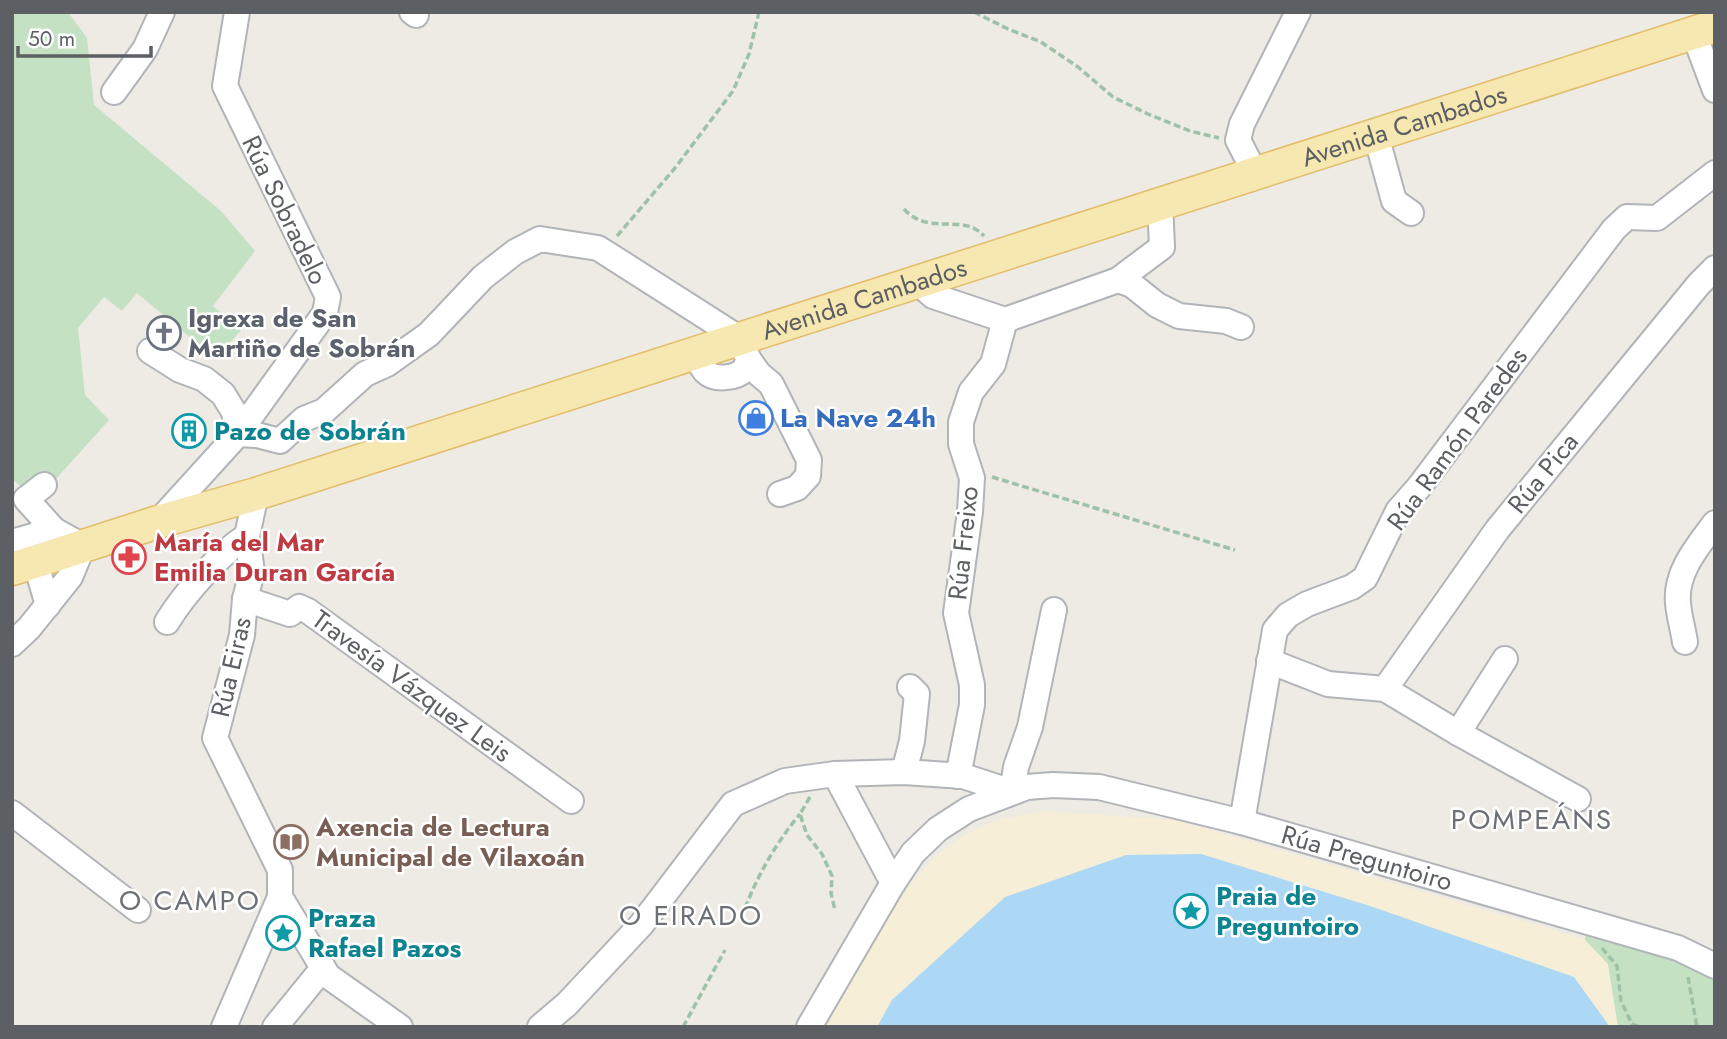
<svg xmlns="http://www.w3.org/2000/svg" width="1727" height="1039" viewBox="0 0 1727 1039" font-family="Jost,sans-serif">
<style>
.green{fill:#c4e2c3}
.sand{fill:#f6eed6}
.water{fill:#acd8f5}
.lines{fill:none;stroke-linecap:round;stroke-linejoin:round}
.minor-casing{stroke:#b1b4b8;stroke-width:28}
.major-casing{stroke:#e2bc69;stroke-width:35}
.path{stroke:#9dc2a7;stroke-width:3.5;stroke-dasharray:7 3.5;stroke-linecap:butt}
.minor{stroke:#fff;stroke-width:24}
.major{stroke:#f6e8b0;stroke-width:32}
.labels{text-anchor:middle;stroke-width:5;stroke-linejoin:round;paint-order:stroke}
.street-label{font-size:26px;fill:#5c5f63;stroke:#fff}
.worship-label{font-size:26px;font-weight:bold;fill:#5b616d;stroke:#fff;text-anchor:start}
.shop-label{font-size:26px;font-weight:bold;fill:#366cbe;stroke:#fff;text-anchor:start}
.culture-label{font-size:26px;font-weight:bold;fill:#0d838f;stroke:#fff;text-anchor:start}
.health-label{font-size:26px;font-weight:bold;fill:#be3a42;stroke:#fff;text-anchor:start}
.education-label{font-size:26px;font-weight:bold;fill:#785e54;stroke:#fff;text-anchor:start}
.neighbourhood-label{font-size:28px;letter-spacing:2px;fill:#6d7175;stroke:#fff}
</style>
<rect width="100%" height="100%" fill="#edebe4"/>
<g class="green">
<path d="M 12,12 L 68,12 L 87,38 L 94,105 L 221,211 L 255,251 L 213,306 L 241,330 L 216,359 L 137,293 L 122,311 L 104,297 L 78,328 L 85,395 L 109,420 L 37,500 L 12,479 Z"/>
<path d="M 1588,922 L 1715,966 L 1715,1027 L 1610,1027 L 1584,944 Z"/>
</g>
<path class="sand" d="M 1043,811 L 1176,820 L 1584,939 L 1608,964 L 1618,1027 L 826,1027 C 867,956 911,847 996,821 C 1011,816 1028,814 1043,811 Z"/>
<path class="water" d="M 1201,854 L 1370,906 L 1574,977 L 1610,1027 L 877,1027 L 892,1000 L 1005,897 L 1126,855 Z"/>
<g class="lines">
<g class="minor-casing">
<g id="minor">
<path d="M 412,12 L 416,15"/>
<path d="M 1694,34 L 1715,90"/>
<path d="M 114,92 L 145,49 L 162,12"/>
<path d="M 1376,135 L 1394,201 L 1411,213"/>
<path d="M 1255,173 L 1238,140 L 1242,124 L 1298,12"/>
<path d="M 1118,280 L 1132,285 L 1157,305 L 1179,316 L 1226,321 L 1241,327"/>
<path d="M 916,281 L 933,296 L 1005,320 L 1118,280 L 1162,247 L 1160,203"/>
<path d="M 150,351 L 180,370 L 204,379 L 223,394 L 234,412 L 238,434 L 257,435 L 280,441 L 304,419 L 324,411 L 365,374 L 387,364 L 429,334 L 483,277 L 515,252 L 540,239 L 598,248 L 739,338 L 749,360 C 747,363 746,367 744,370 C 735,379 714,380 706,372 C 701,367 698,359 694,352"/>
<path d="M 749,360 L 759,374 L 771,384 L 809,460 L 808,476 L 797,488 L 780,494"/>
<path d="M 256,494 L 247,536 L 252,572 L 245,599 L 242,635 L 215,738 L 280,870 L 280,897 L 328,976 L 400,1027"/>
<path d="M 158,522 L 238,434 L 325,313 L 328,297 L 225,86 L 237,12"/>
<path d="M 12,542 L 54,530 L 43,525"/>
<path d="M 35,561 L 48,605"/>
<path d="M 245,599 L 290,614 L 299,607 L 308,611 L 571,801"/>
<path d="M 167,622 C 184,594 220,553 247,536"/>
<path d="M 1685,642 C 1683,629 1679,616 1678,603 C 1675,572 1698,546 1715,523"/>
<path d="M 12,644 L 29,628 L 70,577 L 83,546 L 54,530 L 26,499 L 44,485"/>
<path d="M 1269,661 L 1328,684 L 1385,689 L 1458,733 L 1578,799"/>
<path d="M 1385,689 L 1497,530 L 1699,284 L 1715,268"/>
<path d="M 1458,733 L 1505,659"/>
<path d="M 904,772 L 912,741 L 917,694 L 910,687"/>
<path d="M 835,774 L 893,883"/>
<path d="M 958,776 L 972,705 L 972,685 L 956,613 L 970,512 L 972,478 L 961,444 L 961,422 L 971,392 L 993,364 L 1005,320"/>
<path d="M 12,813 L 138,910"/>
<path d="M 1242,822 L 1275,630 L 1288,615 L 1307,604 L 1352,587 L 1365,578 L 1398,511 L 1419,487 L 1614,229 L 1627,217 L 1657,218 L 1715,173"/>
<path d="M 224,1027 L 280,897"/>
<path d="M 275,1027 L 323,968"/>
<path d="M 540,1027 L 567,1004 L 641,925 L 733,804 L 785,781 L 835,774 L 904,772 L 963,776 L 1012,792 L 1016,767 L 1030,727 L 1054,610"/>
<path d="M 809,1027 L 893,883 L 913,853 L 938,829 L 969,809 L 1027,787 L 1053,785 L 1099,787 L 1242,822 L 1678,948 L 1715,966"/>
</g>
</g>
<g class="major-casing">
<g id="major">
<path id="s1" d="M 12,569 L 158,522 L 256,494 L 1715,26"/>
</g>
</g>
<g class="path">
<path d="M 974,12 L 1008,29 L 1041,42 L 1078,67 L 1113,97 L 1148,114 L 1190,131 L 1219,138"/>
<path d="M 904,209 C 929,237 963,212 984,236"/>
<path d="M 617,236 L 675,168 L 733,91 L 749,54 L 759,12"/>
<path d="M 992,477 L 1235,550"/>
<path d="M 810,797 L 800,814 L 807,835 L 822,854 L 832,876 L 831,893 L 835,910"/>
<path d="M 745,908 C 759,873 776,843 800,814"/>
<path d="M 1602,948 L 1617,966 L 1621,1001 L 1632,1024 L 1640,1027"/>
<path d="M 1688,977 L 1697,1027"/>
<path d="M 683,1027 L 725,950"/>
</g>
<use href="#minor" class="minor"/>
<use href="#major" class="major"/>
</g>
<defs>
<g id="church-ring" transform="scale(1.75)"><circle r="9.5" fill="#fff" stroke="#6b7280" stroke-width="1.5"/><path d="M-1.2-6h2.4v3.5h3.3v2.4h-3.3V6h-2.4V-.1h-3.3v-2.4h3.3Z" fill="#6b7280"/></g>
<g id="shop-ring" transform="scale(1.75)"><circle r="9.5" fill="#fff" stroke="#3f7fe0" stroke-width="1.5"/><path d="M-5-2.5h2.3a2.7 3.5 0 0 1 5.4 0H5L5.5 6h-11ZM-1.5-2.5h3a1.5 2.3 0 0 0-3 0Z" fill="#3f7fe0"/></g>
<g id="building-ring" transform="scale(1.75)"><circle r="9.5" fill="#fff" stroke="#0f9aa8" stroke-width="1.5"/><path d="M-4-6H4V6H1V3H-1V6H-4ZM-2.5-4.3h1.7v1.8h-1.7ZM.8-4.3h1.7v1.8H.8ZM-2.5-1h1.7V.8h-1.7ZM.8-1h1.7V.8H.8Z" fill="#0f9aa8"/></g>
<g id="pharmacy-ring" transform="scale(1.75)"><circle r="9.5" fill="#fff" stroke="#e0444e" stroke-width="1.5"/><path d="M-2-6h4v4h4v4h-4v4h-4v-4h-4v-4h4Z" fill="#e0444e"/></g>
<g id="library-ring" transform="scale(1.75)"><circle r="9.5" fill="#fff" stroke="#8d6e63" stroke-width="1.5"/><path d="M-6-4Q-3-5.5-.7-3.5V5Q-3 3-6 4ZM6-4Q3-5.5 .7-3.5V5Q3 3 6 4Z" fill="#8d6e63"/></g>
<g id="sight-ring" transform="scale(1.75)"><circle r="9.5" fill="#fff" stroke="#0f9aa8" stroke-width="1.5"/><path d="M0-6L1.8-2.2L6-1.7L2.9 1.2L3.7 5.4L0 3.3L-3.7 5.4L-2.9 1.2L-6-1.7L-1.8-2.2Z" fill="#0f9aa8"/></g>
</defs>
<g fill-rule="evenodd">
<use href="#church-ring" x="164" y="333"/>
<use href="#shop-ring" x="756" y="418"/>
<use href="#building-ring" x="189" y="431"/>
<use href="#pharmacy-ring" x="129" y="557"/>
<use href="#library-ring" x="291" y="842"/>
<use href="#sight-ring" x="1191" y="911"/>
<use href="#sight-ring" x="283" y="933"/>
</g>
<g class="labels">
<g class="street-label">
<text dy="9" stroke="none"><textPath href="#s1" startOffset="1461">Avenida Cambados</textPath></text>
<text transform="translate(285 210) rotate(64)" y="9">Rúa Sobradelo</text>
<text dy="9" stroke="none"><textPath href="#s1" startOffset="894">Avenida Cambados</textPath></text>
<text transform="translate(1457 439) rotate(-54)" y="9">Rúa Ramón Paredes</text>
<text transform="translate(1543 473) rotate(-51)" y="9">Rúa Pica</text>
<text transform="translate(963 543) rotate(-84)" y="9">Rúa Freixo</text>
<text transform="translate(231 667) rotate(-77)" y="9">Rúa Eiras</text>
<text transform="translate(412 686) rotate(36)" y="9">Travesía Vázquez Leis</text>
<text transform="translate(1367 858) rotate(16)" y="9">Rúa Preguntoiro</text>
</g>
<g class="worship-label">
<text x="188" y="327">Igrexa de San<tspan x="188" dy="30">Martiño de Sobrán</tspan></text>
</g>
<g class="shop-label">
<text x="780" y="427">La Nave 24h</text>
</g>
<g class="culture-label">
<text x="214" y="440">Pazo de Sobrán</text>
<text x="1216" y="905">Praia de<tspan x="1216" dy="30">Preguntoiro</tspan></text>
<text x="308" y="927">Praza<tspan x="308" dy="30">Rafael Pazos</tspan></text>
</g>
<g class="health-label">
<text x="154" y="551">María del Mar<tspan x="154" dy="30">Emilia Duran García</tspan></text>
</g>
<g class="education-label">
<text x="316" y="836">Axencia de Lectura<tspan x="316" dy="30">Municipal de Vilaxoán</tspan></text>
</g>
<g class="neighbourhood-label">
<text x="1532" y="829">POMPEÁNS</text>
<text x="190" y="910">O CAMPO</text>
<text x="691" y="925">O EIRADO</text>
</g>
</g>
<rect width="1727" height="1039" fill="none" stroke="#5c5f63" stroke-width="28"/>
<path d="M18 46v10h133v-10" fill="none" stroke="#5c5f63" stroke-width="3.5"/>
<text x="28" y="46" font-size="21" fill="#5c5f63" stroke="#ffffff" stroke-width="5" paint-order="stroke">50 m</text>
</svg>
